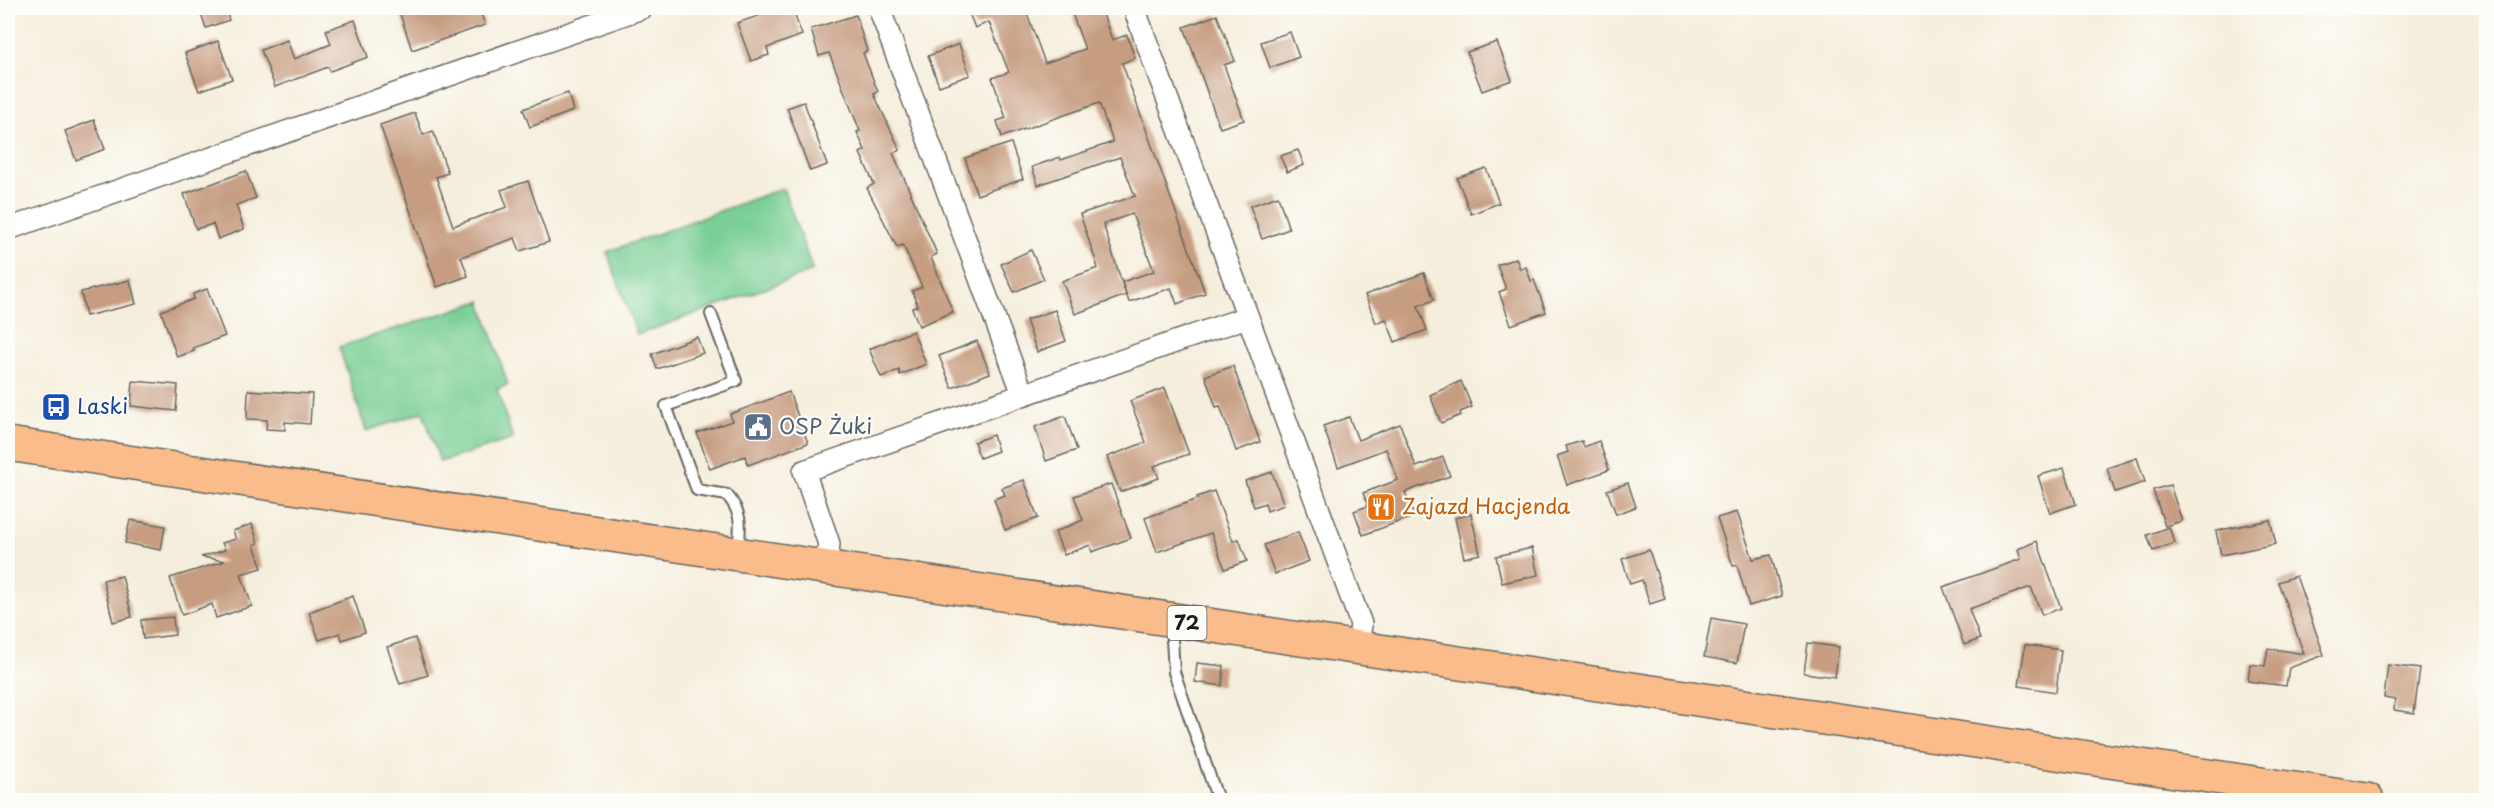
<svg xmlns="http://www.w3.org/2000/svg" width="2494" height="808" viewBox="0 0 2494 808" font-family="'Playpen Sans',sans-serif">
<style>
.green{fill:#79cf94;stroke:#4a7658;stroke-width:1.5}
.building{fill:#c69d81}
.lines{fill:none;stroke-linecap:round;stroke-linejoin:round}
.service-casing{stroke:#68665f;stroke-width:14}
.minor-casing{stroke:#68665f;stroke-width:24}
.primary-casing{stroke:#68665f;stroke-width:36}
.service{stroke:#fff;stroke-width:10}
.minor{stroke:#fff;stroke-width:21}
.primary{stroke:#f9bc8a;stroke-width:33}
.labels{text-anchor:middle;stroke-width:4.5;stroke-linejoin:round;paint-order:stroke}
.shield{fill:#fdfcf7;stroke:#605f5e;stroke-width:1.5}
.shield-label{font-size:20px;font-weight:bold;fill:#1c1c1c}
.transit-label{font-size:21px;fill:#164399;stroke:#fdfcf7;text-anchor:start}
.service-label{font-size:21px;fill:#4e5e75;stroke:#fdfcf7;text-anchor:start}
.food-label{font-size:21px;fill:#c56008;stroke:#fdfcf7;text-anchor:start}
</style>
<rect width="100%" height="100%" fill="#fdfcf7"/>
<filter id="ink" filterUnits="userSpaceOnUse"><feTurbulence type="fractalNoise" baseFrequency=".0167" numOctaves="2"/><feDisplacementMap in="SourceGraphic" scale="12" xChannelSelector="R" yChannelSelector="G"/><feConvolveMatrix kernelMatrix="1 2 1 2 8 2 1 2 1" color-interpolation-filters="sRGB"/></filter>
<filter id="wash" filterUnits="userSpaceOnUse"><feTurbulence type="fractalNoise" baseFrequency=".008" numOctaves="4" result="noise"/><feDisplacementMap in="SourceGraphic" scale="24" xChannelSelector="R" yChannelSelector="G"/><feGaussianBlur stdDeviation="1.35" result="paint"/><feColorMatrix in="noise" values="0 0 0 0 0 0 0 0 0 0 0 0 0 0 0 0 0 1.4 0 .05"/><feComposite in="paint" operator="in"/></filter>
<g filter="url(#wash)">
<rect width="100%" height="100%" fill="#f5eedc"/>
<g class="green">
<path d="M 783,188 L 813,271 L 637,335 L 607,252 Z"/>
<path d="M 481,301 L 508,385 L 497,389 L 513,439 L 440,462 L 423,412 L 366,431 L 339,347 Z"/>
</g>
<g id="blocks">
<g class="building">
<path d="M 199,8 L 225,8 L 229,20 L 206,28 Z"/>
<path d="M 418,8 L 479,8 L 485,25 L 412,50 L 400,14 Z"/>
<path d="M 782,8 L 792,8 L 802,35 L 767,48 L 769,55 L 751,61 L 737,23 Z"/>
<path d="M 982,8 L 1025,8 L 1045,63 L 1085,49 L 1070,8 L 1101,8 L 1112,40 L 1127,35 L 1135,58 L 1122,63 L 1205,293 L 1177,304 L 1171,288 L 1129,302 L 1122,282 L 1154,271 L 1132,214 L 1103,224 L 1126,295 L 1075,314 L 1062,281 L 1098,268 L 1080,214 L 1135,196 L 1120,157 L 1038,185 L 1032,167 L 1060,157 L 1061,160 L 1113,142 L 1099,103 L 1002,137 L 997,121 L 1006,118 L 992,78 L 1009,72 L 989,22 L 975,28 L 969,13 Z"/>
<path d="M 856,15 L 867,51 L 863,53 L 878,92 L 874,94 L 900,150 L 893,153 L 937,254 L 931,257 L 953,312 L 919,326 L 912,308 L 918,306 L 912,291 L 922,287 L 903,245 L 897,247 L 867,188 L 874,184 L 860,153 L 865,150 L 857,132 L 860,131 L 829,53 L 819,56 L 811,29 Z"/>
<path d="M 1217,15 L 1235,61 L 1224,65 L 1244,120 L 1220,128 L 1184,27 Z"/>
<path d="M 355,20 L 368,57 L 330,71 L 328,67 L 275,87 L 261,50 L 287,40 L 294,59 L 331,44 L 326,30 Z"/>
<path d="M 1290,32 L 1299,57 L 1270,68 L 1261,42 Z"/>
<path d="M 218,41 L 232,79 L 199,91 L 185,53 Z"/>
<path d="M 1497,42 L 1512,80 L 1482,91 L 1467,52 Z"/>
<path d="M 959,44 L 970,75 L 939,86 L 928,56 Z"/>
<path d="M 568,93 L 573,111 L 530,127 L 523,109 Z"/>
<path d="M 804,102 L 827,165 L 810,171 L 787,108 Z"/>
<path d="M 415,113 L 423,135 L 433,131 L 448,173 L 436,177 L 453,226 L 507,207 L 501,190 L 528,181 L 549,242 L 520,251 L 515,238 L 461,257 L 468,276 L 437,287 L 380,125 Z"/>
<path d="M 94,120 L 105,149 L 76,160 L 65,131 Z"/>
<path d="M 1011,143 L 1023,179 L 977,195 L 965,158 Z"/>
<path d="M 1298,150 L 1304,165 L 1287,172 L 1280,156 Z"/>
<path d="M 1486,168 L 1499,203 L 1471,214 L 1457,178 Z"/>
<path d="M 246,171 L 256,198 L 236,205 L 244,229 L 218,239 L 213,224 L 196,229 L 184,194 Z"/>
<path d="M 1278,196 L 1289,229 L 1262,239 L 1250,206 Z"/>
<path d="M 1031,250 L 1044,279 L 1014,292 L 1001,264 Z"/>
<path d="M 1516,258 L 1520,269 L 1526,267 L 1531,281 L 1534,280 L 1546,312 L 1511,325 L 1499,292 L 1506,289 L 1497,265 Z"/>
<path d="M 1424,273 L 1434,300 L 1418,306 L 1427,330 L 1395,342 L 1386,319 L 1376,323 L 1365,295 Z"/>
<path d="M 130,280 L 136,304 L 86,316 L 81,292 Z"/>
<path d="M 207,289 L 225,336 L 193,348 L 194,351 L 177,357 L 161,311 L 194,299 L 193,294 Z"/>
<path d="M 1055,310 L 1066,341 L 1037,352 L 1026,320 Z"/>
<path d="M 913,331 L 926,364 L 900,375 L 899,370 L 881,377 L 869,349 Z"/>
<path d="M 697,337 L 703,353 L 657,369 L 652,354 Z"/>
<path d="M 977,341 L 990,373 L 952,388 L 939,356 Z"/>
<path d="M 1233,366 L 1260,442 L 1236,451 L 1220,406 L 1216,407 L 1205,376 Z"/>
<path d="M 133,381 L 178,385 L 176,411 L 131,406 Z"/>
<path d="M 1461,381 L 1472,407 L 1460,412 L 1461,415 L 1441,423 L 1430,395 Z"/>
<path d="M 1165,388 L 1189,454 L 1154,466 L 1159,478 L 1120,492 L 1107,457 L 1146,442 L 1130,401 Z"/>
<path d="M 248,390 L 312,394 L 310,424 L 285,422 L 285,430 L 266,429 L 267,420 L 247,419 Z"/>
<path d="M 789,392 L 808,443 L 748,465 L 745,456 L 710,469 L 697,433 L 732,421 L 730,414 Z"/>
<path d="M 1065,416 L 1077,450 L 1046,461 L 1035,427 Z"/>
<path d="M 1349,417 L 1358,440 L 1400,424 L 1416,467 L 1443,457 L 1450,476 L 1405,492 L 1414,516 L 1363,535 L 1354,511 L 1368,506 L 1363,493 L 1398,480 L 1386,449 L 1338,467 L 1323,426 Z"/>
<path d="M 993,435 L 998,451 L 980,458 L 974,442 Z"/>
<path d="M 1582,441 L 1584,447 L 1599,441 L 1609,470 L 1567,485 L 1557,456 L 1568,452 L 1566,446 Z"/>
<path d="M 2137,458 L 2145,482 L 2115,492 L 2107,468 Z"/>
<path d="M 2064,468 L 2076,504 L 2050,513 L 2038,476 Z"/>
<path d="M 1272,472 L 1284,505 L 1267,511 L 1265,503 L 1254,507 L 1245,481 Z"/>
<path d="M 1024,480 L 1038,518 L 1005,530 L 994,499 L 1005,495 L 1002,488 Z"/>
<path d="M 1628,483 L 1636,507 L 1616,514 L 1607,490 Z"/>
<path d="M 1111,484 L 1131,538 L 1092,552 L 1090,545 L 1064,555 L 1055,532 L 1083,520 L 1074,496 Z"/>
<path d="M 2170,485 L 2182,521 L 2165,526 L 2153,490 Z"/>
<path d="M 1214,491 L 1233,541 L 1239,539 L 1247,561 L 1225,569 L 1211,533 L 1157,552 L 1145,518 L 1198,499 L 1197,497 Z"/>
<path d="M 1737,512 L 1753,559 L 1771,555 L 1782,596 L 1749,606 L 1737,565 L 1733,566 L 1717,518 Z"/>
<path d="M 1471,514 L 1480,554 L 1464,558 L 1455,518 Z"/>
<path d="M 130,520 L 165,526 L 161,550 L 125,543 Z"/>
<path d="M 2270,520 L 2276,544 L 2221,555 L 2216,531 Z"/>
<path d="M 252,524 L 258,543 L 254,545 L 262,568 L 241,574 L 252,606 L 216,618 L 212,604 L 182,615 L 170,578 L 225,561 L 201,557 L 225,550 L 222,543 L 236,539 L 233,531 Z"/>
<path d="M 2169,527 L 2175,543 L 2153,551 L 2147,535 Z"/>
<path d="M 1298,532 L 1309,561 L 1275,574 L 1264,545 Z"/>
<path d="M 2037,541 L 2061,608 L 2042,615 L 2031,587 L 1969,609 L 1980,639 L 1964,645 L 1943,587 L 2021,559 L 2018,549 Z"/>
<path d="M 1532,548 L 1538,575 L 1502,583 L 1496,556 Z"/>
<path d="M 1649,550 L 1665,599 L 1650,604 L 1642,580 L 1630,584 L 1622,559 Z"/>
<path d="M 122,576 L 132,617 L 113,622 L 103,580 Z"/>
<path d="M 2296,576 L 2324,655 L 2289,668 L 2286,686 L 2248,681 L 2250,664 L 2265,666 L 2268,648 L 2304,654 L 2278,582 Z"/>
<path d="M 353,596 L 365,632 L 342,640 L 340,633 L 319,640 L 309,612 Z"/>
<path d="M 173,617 L 175,635 L 143,639 L 141,620 Z"/>
<path d="M 1711,618 L 1744,624 L 1737,663 L 1704,657 Z"/>
<path d="M 415,638 L 428,675 L 400,684 L 387,647 Z"/>
<path d="M 1808,643 L 1839,647 L 1835,677 L 1804,673 Z"/>
<path d="M 2025,645 L 2061,650 L 2056,692 L 2019,686 Z"/>
<path d="M 1197,663 L 1224,666 L 1222,686 L 1195,682 Z"/>
<path d="M 2388,665 L 2420,669 L 2414,713 L 2394,710 L 2395,700 L 2384,698 Z"/>
</g>
</g>
</g>
<g filter="url(#ink)">
<use href="#blocks" fill-opacity="0" stroke="#68665f" stroke-width="1.5"/>
<g class="lines">
<g class="service-casing">
<g id="service">
<path d="M 711,314 L 736,381 L 666,406 L 697,490 L 727,495 C 744,515 740,527 738,551"/>
<path d="M 1171,623 L 1174,672 L 1218,800"/>
</g>
</g>
<g class="minor-casing">
<g id="minor">
<path d="M 879,8 L 1023,394"/>
<path d="M 1134,8 L 1361,624 L 1358,649"/>
<path d="M 8,229 L 642,8"/>
<path d="M 826,568 L 829,544 L 804,471 L 1247,317"/>
</g>
</g>
<g class="primary-casing">
<path id="primary" d="M 8,444 L 2367,800"/>
</g>
<use href="#service" class="service"/>
<use href="#minor" class="minor"/>
<use href="#primary" class="primary"/>
</g>
</g>
<defs>
<g id="bus-square" transform="scale(1.5)"><rect x="-9" y="-9" width="18" height="18" rx="4" fill="#1a4fb4" stroke="#fdfcf7"/><path d="M-5-6H5V4H4V6H2V4H-2V6H-4V4H-5ZM-3.5-4V0h7V-4ZM-3.5 1.2v1.5H-2V1.2ZM2 1.2v1.5H3.5V1.2Z" fill="#fff"/></g>
<g id="civic-square" transform="scale(1.5)"><rect x="-9" y="-9" width="18" height="18" rx="4" fill="#5c6f8a" stroke="#fdfcf7"/><path d="M-.6-6.5H3V-4.5H.6V-3L4-1V1h2V6H-6V1h2V-1L-.6-3ZM-1.2 2.5V6h2.4V2.5Z" fill="#fff"/></g>
<g id="restaurant-square" transform="scale(1.5)"><rect x="-9" y="-9" width="18" height="18" rx="4" fill="#e8710a" stroke="#fdfcf7"/><path d="M-5-6h1v4h1v-4h1v4h1v-4h1v5L-1.5 .5V6h-2V.5L-5-1ZM5-6V6H3V1.5H1.5Q1.5-4 5-6Z" fill="#fff"/></g>
</defs>
<g fill-rule="evenodd">
<use href="#bus-square" x="56" y="407"/>
<use href="#civic-square" x="758" y="427"/>
<use href="#restaurant-square" x="1381" y="507"/>
</g>
<g class="labels">
<rect class="shield" x="1167.5" y="606" width="39" height="34" rx="4.5"/>
<g class="shield-label">
<text x="1187" y="630">72</text>
</g>
<g class="transit-label">
<text x="77" y="414">Laski</text>
</g>
<g class="service-label">
<text x="779" y="434">OSP Żuki</text>
</g>
<g class="food-label">
<text x="1402" y="514">Zajazd Hacjenda</text>
</g>
</g>
<rect width="2494" height="808" fill="none" stroke="#fdfcf7" stroke-width="30"/>
</svg>
